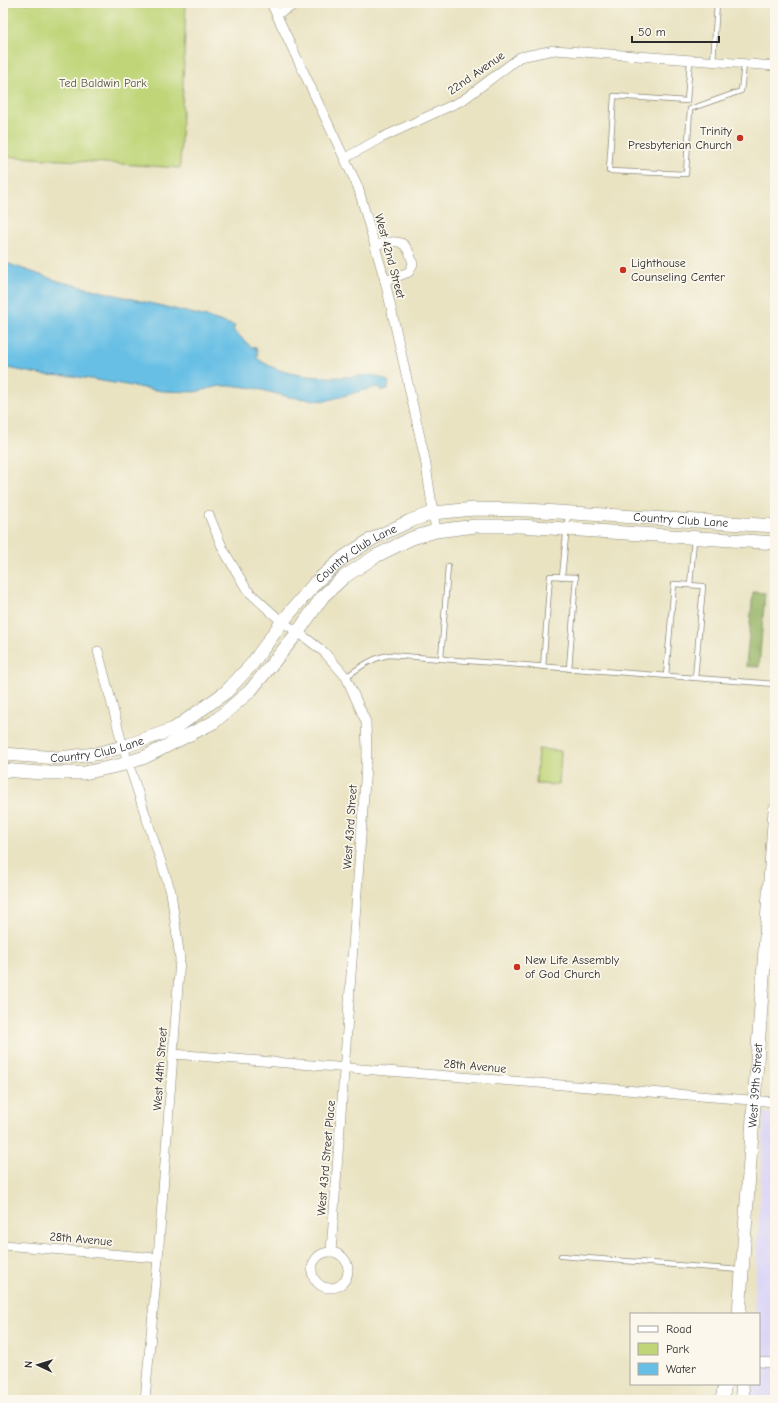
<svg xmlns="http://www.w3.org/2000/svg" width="778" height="1403" viewBox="0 0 778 1403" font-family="'Comic Neue',sans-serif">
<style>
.built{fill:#dbd6f7}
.green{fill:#bfd578;stroke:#758052}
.forest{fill:#97b668;stroke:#61704a}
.water{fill:#68bfe5;stroke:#4a7588}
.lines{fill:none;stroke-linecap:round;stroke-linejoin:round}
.lane-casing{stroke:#8a8776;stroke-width:6}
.street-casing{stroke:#8a8776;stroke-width:10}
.secondary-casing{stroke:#8a8776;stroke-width:14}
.lane{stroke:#fff;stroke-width:4.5}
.street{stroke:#fff;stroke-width:9}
.secondary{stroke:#fff;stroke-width:13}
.poi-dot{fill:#c8321e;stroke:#fbf7ec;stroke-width:1.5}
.labels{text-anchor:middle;stroke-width:3.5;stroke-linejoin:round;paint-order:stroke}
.street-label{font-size:12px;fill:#2b2b2b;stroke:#fbf7ec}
.park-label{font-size:12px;fill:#50563e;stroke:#fbf7ec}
.poi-label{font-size:12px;fill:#2b2b2b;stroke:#fbf7ec;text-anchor:start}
</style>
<rect width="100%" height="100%" fill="#fbf7ec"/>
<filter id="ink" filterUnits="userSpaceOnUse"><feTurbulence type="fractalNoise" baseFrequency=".025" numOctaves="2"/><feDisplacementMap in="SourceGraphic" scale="8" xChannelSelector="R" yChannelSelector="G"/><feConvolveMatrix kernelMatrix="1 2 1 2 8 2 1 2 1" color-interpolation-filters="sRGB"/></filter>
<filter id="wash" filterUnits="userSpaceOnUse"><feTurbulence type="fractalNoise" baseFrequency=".012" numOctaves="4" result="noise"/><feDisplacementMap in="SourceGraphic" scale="16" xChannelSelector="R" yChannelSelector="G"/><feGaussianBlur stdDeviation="0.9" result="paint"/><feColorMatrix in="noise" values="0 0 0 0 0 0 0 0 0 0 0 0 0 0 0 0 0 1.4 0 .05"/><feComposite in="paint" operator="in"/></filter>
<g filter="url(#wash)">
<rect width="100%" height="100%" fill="#e9e3c2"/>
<path class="built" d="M 764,1113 L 775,1113 L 775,1400 L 750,1400 L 750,1384 L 759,1384 L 759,1314 L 754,1314 Z"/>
<g class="green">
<path d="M 3,3 L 186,3 L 180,168 L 3,156 Z"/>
<path d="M 538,749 L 561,751 L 559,785 L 536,784 Z"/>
</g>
<path class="forest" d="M 753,592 L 765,593 L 759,667 L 746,666 Z"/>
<path class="water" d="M 3,262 L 58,281 L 207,317 L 235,326 L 233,330 L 250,346 L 256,348 L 258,354 L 256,357 C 278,376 316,378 344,377 C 362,377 373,371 389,382 L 388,389 L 381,391 L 381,388 L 376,387 L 325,401 L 289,397 L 254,388 L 238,386 L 220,386 L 195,392 L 162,391 L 72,376 L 43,375 L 3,367 Z"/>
</g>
<g filter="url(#ink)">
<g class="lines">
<g class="lane-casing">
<g id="lane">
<path d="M 690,61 L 687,101 L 614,96 L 609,171 L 686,174 L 690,109 L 741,91 L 744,65"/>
<path d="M 713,63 L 717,3"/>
<path d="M 562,577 L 568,514"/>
<path d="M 690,585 L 694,539"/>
<path d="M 441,659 L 448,566"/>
<path d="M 543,667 L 550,576 L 576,577 L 569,669"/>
<path d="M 666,676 L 674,584 L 703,586 L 695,678"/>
<path d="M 346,677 C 360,667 372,658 389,655 L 775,684"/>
<path d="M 561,1256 L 740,1270"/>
</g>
</g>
<g class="street-casing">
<g id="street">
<path d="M 271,3 L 358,187 L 385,281 L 425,459 L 436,531"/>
<path d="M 277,14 L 298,3"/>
<path d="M 345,158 L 381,138 L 463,100 L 520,57 L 554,50 L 775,66"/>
<path d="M 376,245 C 399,238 407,240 413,264 L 409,272 L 385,281"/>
<path d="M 209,515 L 223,549 L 247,590 L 282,622 L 298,632 L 324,652 L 346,677 L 366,722 L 367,753 L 331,1252"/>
<path d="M 98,651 L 123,747 L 171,892 L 180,959 L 158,1258 L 145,1400"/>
<path d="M 173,1054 L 775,1102"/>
<path d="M 3,1245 L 158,1258"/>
<circle cx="330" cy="1270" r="18"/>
<path d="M 759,1362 L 775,1363"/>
</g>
</g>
<g class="secondary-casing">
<g id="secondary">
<path id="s1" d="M 3,754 L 58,758 L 95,754 L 123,747 L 174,729 L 226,692 L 252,664 L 282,622 L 316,582 L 344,557 L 372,539 L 410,521 L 433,513 L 474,509 L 527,510 L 775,526"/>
<path d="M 3,770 L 41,773 L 84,773 L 121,765 L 145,757 L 214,722 L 250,691 L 298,632 L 323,596 L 344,577 L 376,556 L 412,538 L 436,531 L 476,526 L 520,526 L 775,543"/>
<path id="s2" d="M 739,1314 L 775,810"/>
<path d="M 742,1384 L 743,1400"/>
<path d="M 722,1400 L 725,1384"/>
</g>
</g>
<use href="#lane" class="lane"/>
<use href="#street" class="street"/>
<use href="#secondary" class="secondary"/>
</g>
</g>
<g class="poi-dot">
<circle cx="740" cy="138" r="4"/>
<circle cx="623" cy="270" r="4"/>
<circle cx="517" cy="967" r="4"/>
</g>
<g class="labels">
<g class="street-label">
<text transform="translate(476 73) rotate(-35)" y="4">22nd Avenue</text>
<text transform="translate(390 256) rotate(75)" y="4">West 42nd Street</text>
<text dy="4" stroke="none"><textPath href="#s1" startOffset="767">Country Club Lane</textPath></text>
<text dy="4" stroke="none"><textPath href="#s1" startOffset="431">Country Club Lane</textPath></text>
<text dy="4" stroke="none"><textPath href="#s1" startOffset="95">Country Club Lane</textPath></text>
<text transform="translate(350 827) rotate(-86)" y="4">West 43rd Street</text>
<text transform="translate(475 1066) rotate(5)" y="4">28th Avenue</text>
<text transform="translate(160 1069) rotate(-86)" y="4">West 44th Street</text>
<text dy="4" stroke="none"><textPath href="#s2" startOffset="229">West 39th Street</textPath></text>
<text transform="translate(326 1158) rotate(-85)" y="4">West 43rd Street Place</text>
<text transform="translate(81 1239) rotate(5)" y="4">28th Avenue</text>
</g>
<g class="park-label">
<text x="103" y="87">Ted Baldwin Park</text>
</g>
<g class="poi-label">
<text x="732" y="135" text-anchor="end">Trinity<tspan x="732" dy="14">Presbyterian Church</tspan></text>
<text x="631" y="267">Lighthouse<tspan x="631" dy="14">Counseling Center</tspan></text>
<text x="525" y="964">New Life Assembly<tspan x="525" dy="14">of God Church</tspan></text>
</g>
</g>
<rect width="778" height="1403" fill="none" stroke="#fbf7ec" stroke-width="16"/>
<rect x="630" y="1313" width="130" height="72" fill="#fbf7ec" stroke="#a8a59f"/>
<rect x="638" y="1326" width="20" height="6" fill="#ffffff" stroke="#a8a59f"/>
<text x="666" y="1333" font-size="12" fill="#2b2b2b">Road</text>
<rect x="638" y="1343" width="20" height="12" fill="#bfd578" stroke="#a8a59f"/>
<text x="666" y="1353" font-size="12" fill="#2b2b2b">Park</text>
<rect x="638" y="1363" width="20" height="12" fill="#68bfe5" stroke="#a8a59f"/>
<text x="666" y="1373" font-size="12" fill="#2b2b2b">Water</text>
<g transform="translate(38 1365) rotate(274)" stroke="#fbf7ec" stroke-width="3" paint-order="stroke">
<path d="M0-3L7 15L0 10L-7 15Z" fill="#2b2b2b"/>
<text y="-6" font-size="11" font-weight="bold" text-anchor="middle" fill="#2b2b2b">N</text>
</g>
<path d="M632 36v6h87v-6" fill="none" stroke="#2b2b2b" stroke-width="2"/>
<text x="638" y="36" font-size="12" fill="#2b2b2b" stroke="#fbf7ec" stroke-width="3" paint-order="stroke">50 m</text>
</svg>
